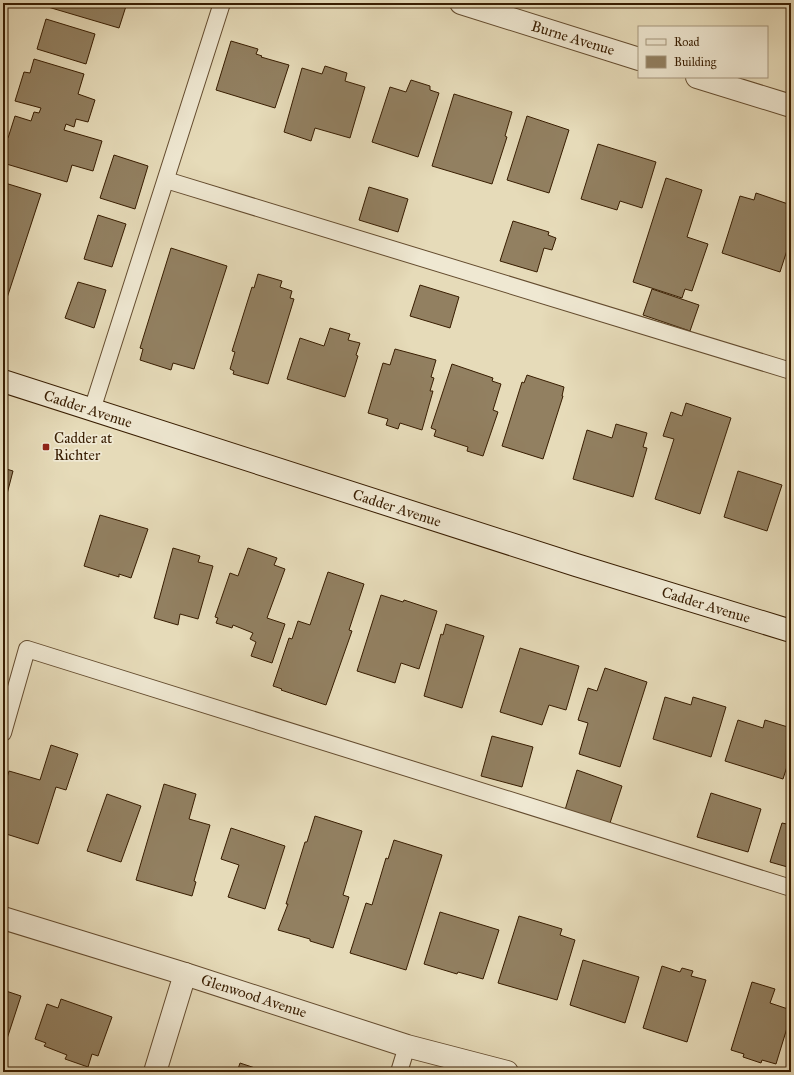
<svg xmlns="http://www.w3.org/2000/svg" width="794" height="1075" viewBox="0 0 794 1075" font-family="'IM FELL Great Primer',serif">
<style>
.building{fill:#928061;stroke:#381d01}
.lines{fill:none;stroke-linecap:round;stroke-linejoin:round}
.service-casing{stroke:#644c2f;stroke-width:18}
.minor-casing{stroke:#644c2f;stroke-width:24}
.secondary-casing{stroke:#381d01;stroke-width:24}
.service{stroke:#efe8d2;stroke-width:16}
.minor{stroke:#efe8d2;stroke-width:22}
.secondary{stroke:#efe8d2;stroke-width:22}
.poi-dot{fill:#8f2418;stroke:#efe8d2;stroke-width:1.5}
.labels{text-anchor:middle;stroke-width:3.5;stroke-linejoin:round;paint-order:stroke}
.street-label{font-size:15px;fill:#381d01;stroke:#efe8d2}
.poi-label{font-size:15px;fill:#381d01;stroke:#efe8d2;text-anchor:start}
</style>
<rect width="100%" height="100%" fill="#e6dbb9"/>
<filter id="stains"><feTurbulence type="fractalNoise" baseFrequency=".005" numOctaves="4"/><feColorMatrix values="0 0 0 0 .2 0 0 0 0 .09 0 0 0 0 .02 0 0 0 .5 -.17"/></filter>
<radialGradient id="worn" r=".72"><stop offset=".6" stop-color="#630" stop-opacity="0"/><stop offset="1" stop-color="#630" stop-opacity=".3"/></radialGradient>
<g class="building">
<path d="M 50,3 L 127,3 L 119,28 L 48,7 Z"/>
<path d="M 46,19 L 95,34 L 86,64 L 37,49 Z"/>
<path d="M 231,41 L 258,49 L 256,54 L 262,56 L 261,57 L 289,65 L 275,108 L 216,90 Z"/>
<path d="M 34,59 L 84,74 L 78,94 L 95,100 L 88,122 L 76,119 L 74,127 L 66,124 L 64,130 L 102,141 L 93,171 L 72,165 L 67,182 L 3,163 L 3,142 L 5,137 L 8,138 L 15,116 L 31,121 L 34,112 L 39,113 L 41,108 L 15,101 L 24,72 L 30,73 Z"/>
<path d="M 325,66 L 347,73 L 345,81 L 365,87 L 350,138 L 315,128 L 311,141 L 284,132 L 302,68 L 322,74 Z"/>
<path d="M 411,80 L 430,86 L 430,90 L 439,93 L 418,157 L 372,142 L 390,87 L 406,92 Z"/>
<path d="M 454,94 L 512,112 L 505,136 L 507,137 L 492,184 L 432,166 Z"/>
<path d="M 527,116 L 569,130 L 549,193 L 507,180 Z"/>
<path d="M 598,144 L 656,162 L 642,208 L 620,201 L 617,210 L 581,199 Z"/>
<path d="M 114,155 L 148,166 L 135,209 L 100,198 Z"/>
<path d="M 666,178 L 702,190 L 687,237 L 708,244 L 692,291 L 685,289 L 682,298 L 633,282 Z"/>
<path d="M 5,183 L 41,194 L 5,304 L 3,303 L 3,190 Z"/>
<path d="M 369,187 L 408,199 L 398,232 L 359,220 Z"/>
<path d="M 756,193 L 791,205 L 791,238 L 780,272 L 722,253 L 740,196 L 754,200 Z"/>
<path d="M 98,215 L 126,224 L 112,267 L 84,259 Z"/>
<path d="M 513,221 L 549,232 L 548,235 L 556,238 L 552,250 L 544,248 L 537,272 L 500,261 Z"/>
<path d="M 171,248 L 227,266 L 194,369 L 173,363 L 171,370 L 140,360 L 143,349 L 140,348 Z"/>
<path d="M 258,274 L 282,281 L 280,287 L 292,291 L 290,298 L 294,299 L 268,384 L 233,374 L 234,371 L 230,369 L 235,352 L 232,351 L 252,287 L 254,288 Z"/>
<path d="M 78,282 L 106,290 L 94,328 L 65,318 Z"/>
<path d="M 420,285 L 459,297 L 450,328 L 410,316 Z"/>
<path d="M 652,289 L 699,305 L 690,331 L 643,315 Z"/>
<path d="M 330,328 L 350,334 L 348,340 L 360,343 L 356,355 L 358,356 L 345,397 L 287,379 L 300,338 L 324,346 Z"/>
<path d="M 395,349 L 436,360 L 431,377 L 434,378 L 430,391 L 433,391 L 422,430 L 400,423 L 398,429 L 386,425 L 388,419 L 368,413 L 383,363 L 390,365 Z"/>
<path d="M 452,364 L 493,378 L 492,381 L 501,384 L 493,410 L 498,412 L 483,456 L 467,451 L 468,447 L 434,436 L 436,430 L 431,428 Z"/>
<path d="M 527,375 L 564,387 L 562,396 L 563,396 L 543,459 L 502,446 L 522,382 L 524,383 Z"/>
<path d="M 686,403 L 731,418 L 700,514 L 655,499 L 674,439 L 663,436 L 671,412 L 682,416 Z"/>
<path d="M 616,424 L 647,433 L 643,447 L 647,448 L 633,497 L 573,479 L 587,430 L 612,438 Z"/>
<path d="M 3,468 L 13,471 L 7,494 L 3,493 Z"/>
<path d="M 738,471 L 782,485 L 767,531 L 724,517 Z"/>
<path d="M 100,515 L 148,529 L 131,578 L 119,574 L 119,577 L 84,566 Z"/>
<path d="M 173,548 L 200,556 L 198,562 L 213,566 L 198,619 L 180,614 L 178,625 L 154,618 Z"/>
<path d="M 248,548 L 277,558 L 274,565 L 285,569 L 267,618 L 285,624 L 272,663 L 251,656 L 256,642 L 250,639 L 253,633 L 233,625 L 232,628 L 216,623 L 218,618 L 215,617 L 230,573 L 238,576 Z"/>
<path d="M 328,572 L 364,584 L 349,630 L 352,631 L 326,705 L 281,690 L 282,689 L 273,686 L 289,638 L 292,639 L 298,621 L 310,625 Z"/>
<path d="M 381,595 L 403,602 L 404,600 L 437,611 L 419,669 L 401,663 L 395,683 L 357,671 Z"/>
<path d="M 446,624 L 484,636 L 462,708 L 424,696 L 441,634 L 443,635 Z"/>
<path d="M 520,648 L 579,666 L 566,710 L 549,705 L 542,725 L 500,712 Z"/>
<path d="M 605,668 L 647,682 L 620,767 L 579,754 L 588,723 L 578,720 L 588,688 L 597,691 Z"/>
<path d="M 665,697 L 691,705 L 693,697 L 726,707 L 711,757 L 653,739 Z"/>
<path d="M 738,720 L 763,728 L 765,720 L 791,728 L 791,754 L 783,779 L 725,761 Z"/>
<path d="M 492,736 L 533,747 L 522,787 L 481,776 Z"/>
<path d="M 51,745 L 78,754 L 66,790 L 56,787 L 38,844 L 3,833 L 3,791 L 9,771 L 40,780 Z"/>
<path d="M 577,770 L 622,786 L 610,823 L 565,810 Z"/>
<path d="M 164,784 L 196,794 L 189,819 L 210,825 L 194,881 L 196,882 L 192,896 L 136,880 Z"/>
<path d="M 711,793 L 761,809 L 748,852 L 697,837 Z"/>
<path d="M 107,794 L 141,806 L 121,862 L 87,851 Z"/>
<path d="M 315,816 L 362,831 L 343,895 L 349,897 L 333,948 L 310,941 L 310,939 L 278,930 L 288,904 L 286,904 L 305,842 L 307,842 Z"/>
<path d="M 782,823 L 791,825 L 791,868 L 770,862 Z"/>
<path d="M 231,828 L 285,846 L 265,909 L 228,897 L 239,865 L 221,859 Z"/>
<path d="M 394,840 L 442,855 L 406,970 L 350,953 L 366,903 L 372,905 L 386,858 L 388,859 Z"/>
<path d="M 440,912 L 499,930 L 483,979 L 458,972 L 457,974 L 424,964 Z"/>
<path d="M 519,916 L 562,929 L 560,935 L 575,940 L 557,1000 L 498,983 Z"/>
<path d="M 583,960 L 639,977 L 625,1023 L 570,1005 Z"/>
<path d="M 662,966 L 680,972 L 682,968 L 693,971 L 691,976 L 706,980 L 687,1042 L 643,1028 Z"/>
<path d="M 752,982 L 775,989 L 770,1003 L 791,1010 L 791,1015 L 776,1064 L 762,1060 L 761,1063 L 743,1057 L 744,1054 L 731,1050 Z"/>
<path d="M 3,990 L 21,996 L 3,1051 Z"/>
<path d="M 61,999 L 112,1017 L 98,1056 L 92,1054 L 88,1067 L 65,1059 L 67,1055 L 44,1046 L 46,1043 L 35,1039 L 47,1004 L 58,1008 Z"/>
<path d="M 791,1062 L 791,1072 L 788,1072 Z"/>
<path d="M 240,1063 L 267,1072 L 237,1072 Z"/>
</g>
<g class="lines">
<g class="service-casing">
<g id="service">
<path d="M 166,180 L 791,371"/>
<path d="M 92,410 L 222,3"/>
<path d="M 3,733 L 27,649 L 791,888"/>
<path d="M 399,1072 L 407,1046"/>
</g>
</g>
<g class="minor-casing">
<g id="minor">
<path d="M 461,3 L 639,59"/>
<path d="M 697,77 L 791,106"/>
<path d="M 3,918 L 185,974 L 407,1046 L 507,1072"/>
<path d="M 155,1072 L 185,974"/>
</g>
</g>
<g class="secondary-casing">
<path id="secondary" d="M 3,381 L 576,565 L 791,631"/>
</g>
<use href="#service" class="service"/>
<use href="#minor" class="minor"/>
<use href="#secondary" class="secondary"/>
</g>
<rect class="poi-dot" x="42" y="443" width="8" height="8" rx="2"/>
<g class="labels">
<g class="street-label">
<text transform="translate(573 38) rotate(17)" y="5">Burne Avenue</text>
<text transform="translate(88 409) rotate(18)" y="5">Cadder Avenue</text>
<text transform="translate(397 508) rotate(18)" y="5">Cadder Avenue</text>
<text transform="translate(706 605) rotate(17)" y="5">Cadder Avenue</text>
<text transform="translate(254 996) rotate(18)" y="5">Glenwood Avenue</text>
</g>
<g class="poi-label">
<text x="54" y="443">Cadder at<tspan x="54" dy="17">Richter</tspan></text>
</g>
</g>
<rect width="794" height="1075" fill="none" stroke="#e6dbb9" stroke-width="16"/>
<rect x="4" y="4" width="786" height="1067" fill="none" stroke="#381d01" stroke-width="2"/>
<rect x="8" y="8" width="778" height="1059" fill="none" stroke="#381d01"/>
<rect x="638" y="26" width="130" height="52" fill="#efe8d2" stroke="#a6977e"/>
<rect x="646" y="39" width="20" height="6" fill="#efe8d2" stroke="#a6977e"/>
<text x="674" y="46" font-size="12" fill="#381d01">Road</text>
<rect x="646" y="56" width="20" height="12" fill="#928061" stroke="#a6977e"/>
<text x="674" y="66" font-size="12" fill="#381d01">Building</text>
<rect width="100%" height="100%" filter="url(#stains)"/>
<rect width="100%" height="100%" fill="url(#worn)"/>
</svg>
